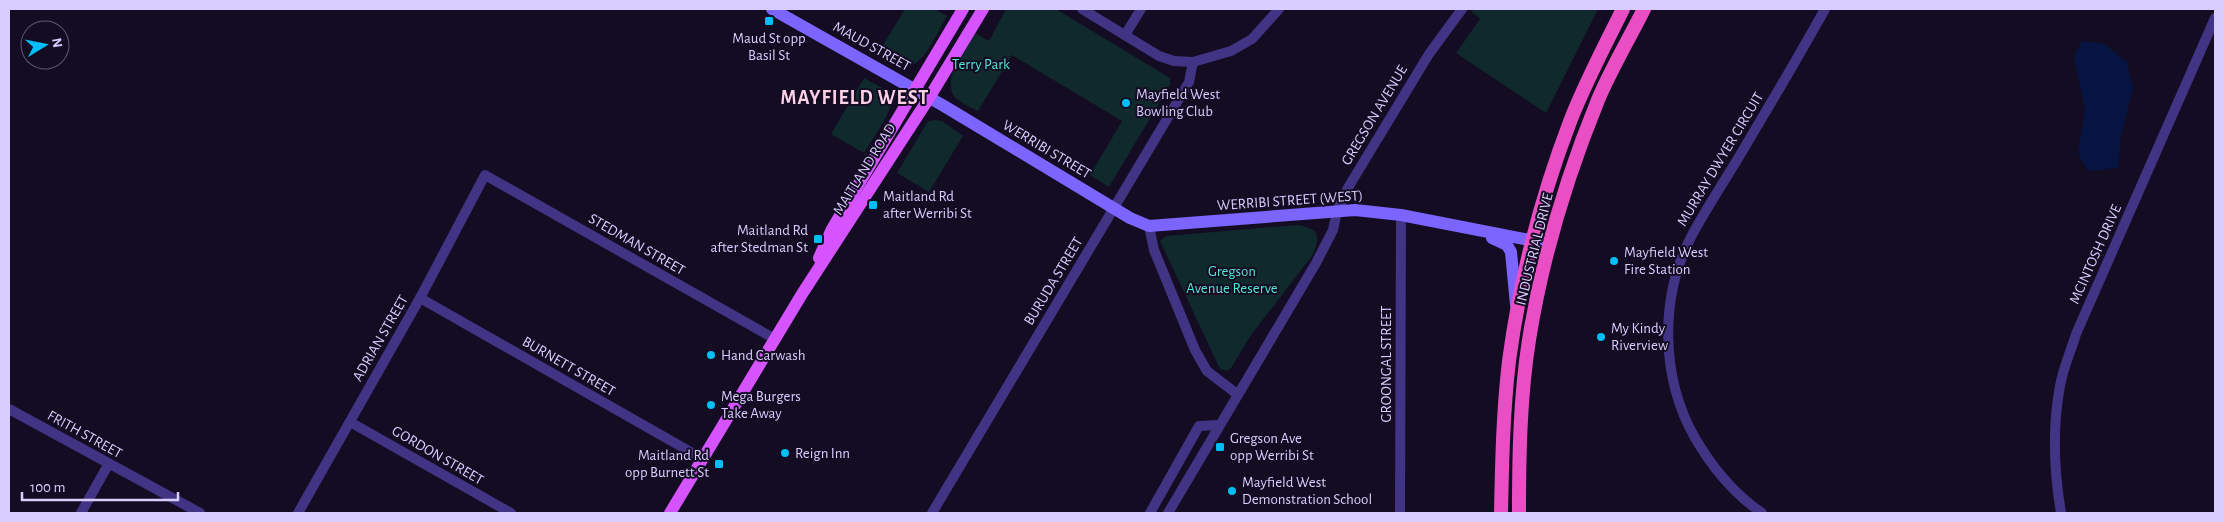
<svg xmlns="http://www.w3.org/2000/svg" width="2224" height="522" viewBox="0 0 2224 522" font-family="'Alegreya Sans',sans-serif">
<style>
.green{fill:#0f292c}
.water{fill:#061441}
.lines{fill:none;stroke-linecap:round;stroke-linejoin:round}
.minor{stroke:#413484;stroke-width:10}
.secondary{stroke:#7c64ff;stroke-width:12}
.primary{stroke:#d554ff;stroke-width:12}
.trunk{stroke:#ea4ec4;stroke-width:14}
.poi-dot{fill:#00bff8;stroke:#130c22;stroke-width:2}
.labels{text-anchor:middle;stroke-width:4;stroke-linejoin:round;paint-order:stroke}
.poi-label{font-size:15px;fill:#d9cdff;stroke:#130c22;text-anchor:start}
.street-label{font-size:15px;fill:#d9cdff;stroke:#130c22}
.park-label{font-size:15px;fill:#52e6d4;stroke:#130c22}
.district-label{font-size:20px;font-weight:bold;letter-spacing:1px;fill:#ffcfe7;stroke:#130c22}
</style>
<rect width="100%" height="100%" fill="#130c22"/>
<g class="green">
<path d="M 905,9 L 934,9 L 947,16 C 937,32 927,61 908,67 L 880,50 Z"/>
<path d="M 1006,9 L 1056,9 L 1170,78 L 1170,85 L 1109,187 L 1090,175 L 1122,121 L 1012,55 L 978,111 C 971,107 963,104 957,99 C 939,84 965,47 973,32 L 989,41 Z"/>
<path d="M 1473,9 L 1598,9 L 1546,113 L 1456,53 L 1480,19 L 1472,12 Z"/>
<path d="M 864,78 L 890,92 C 899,104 871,141 864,153 L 831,134 Z"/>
<path d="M 936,120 L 942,121 L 963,136 L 929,192 L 897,173 L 928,121 Z"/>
<path d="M 1297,225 C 1320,228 1321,237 1312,256 L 1251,335 L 1231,368 L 1227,371 L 1220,369 L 1160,241 L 1166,236 Z"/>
</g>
<path class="water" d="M 2082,41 L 2103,43 L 2127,62 L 2133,89 L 2121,136 L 2118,168 L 2088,171 L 2078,154 L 2085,110 L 2074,57 Z"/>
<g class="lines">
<g class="minor">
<path d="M 1082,9 L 1159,56 L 1174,61 L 1193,62 L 1231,51 L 1252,39 L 1279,9"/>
<path d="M 1125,35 L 1141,9"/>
<path d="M 1149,226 L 1154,250 L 1195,350 L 1207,371 L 1237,394"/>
<path d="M 420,298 L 703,459"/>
<path d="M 9,409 L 200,513"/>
<path d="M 350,422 L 511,513"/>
<path d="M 81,513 L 108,465"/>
<path d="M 298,513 L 420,298 L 485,175 L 775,339"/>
<path d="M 932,513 L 1189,82 L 1193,62"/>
<path d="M 1150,513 L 1199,426 L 1219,425"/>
<path d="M 1168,513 L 1316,263 L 1333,230 L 1337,211 L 1349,186 L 1429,54 L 1462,9"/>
<path d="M 1400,513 L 1401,215"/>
<path d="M 1762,513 C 1734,494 1712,467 1695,438 C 1661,378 1659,299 1691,237 C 1707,207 1726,179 1743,150 C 1771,103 1799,56 1825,9"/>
<path d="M 2061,513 C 2054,471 2052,428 2060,386 C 2063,368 2071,351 2076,334 L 2215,18"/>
</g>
<g class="secondary">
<path d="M 772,9 L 944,106 L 1130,218 L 1149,226 L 1355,210 L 1401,215 L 1550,244"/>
<path d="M 1492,238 L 1507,245 L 1511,252 L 1516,305"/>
</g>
<g class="primary">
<path d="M 819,258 L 832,229 L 963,9"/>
<path d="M 670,513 L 802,294 L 929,98 L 983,9"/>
</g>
<g class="trunk">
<path d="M 1501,513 C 1502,463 1503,412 1509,361 C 1520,279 1541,197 1571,119 C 1586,81 1605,45 1623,9"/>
<path d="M 1519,513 C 1519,455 1520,397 1529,340 C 1542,258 1567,176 1598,100 C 1611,69 1629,39 1644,9"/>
</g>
</g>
<g class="poi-dot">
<rect x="764" y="16" width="10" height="10" rx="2.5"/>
<circle cx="1126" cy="103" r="5"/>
<rect x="868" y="200" width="10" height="10" rx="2.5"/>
<rect x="813" y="234" width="10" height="10" rx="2.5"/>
<circle cx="1614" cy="261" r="5"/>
<circle cx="1601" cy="337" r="5"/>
<circle cx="711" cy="355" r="5"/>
<circle cx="711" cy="405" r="5"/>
<rect x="1215" y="442" width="10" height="10" rx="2.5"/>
<circle cx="785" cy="453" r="5"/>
<rect x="714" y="459" width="10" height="10" rx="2.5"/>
<circle cx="1232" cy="491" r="5"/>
</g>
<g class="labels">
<g class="poi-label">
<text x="769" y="43" text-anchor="middle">Maud St opp<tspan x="769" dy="17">Basil St</tspan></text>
<text x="1136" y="99">Mayfield West<tspan x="1136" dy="17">Bowling Club</tspan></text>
<text x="883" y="201">Maitland Rd<tspan x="883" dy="17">after Werribi St</tspan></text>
<text x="808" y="235" text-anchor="end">Maitland Rd<tspan x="808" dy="17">after Stedman St</tspan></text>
<text x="1624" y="257">Mayfield West<tspan x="1624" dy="17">Fire Station</tspan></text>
<text x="1611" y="333">My Kindy<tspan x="1611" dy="17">Riverview</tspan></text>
<text x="721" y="360">Hand Carwash</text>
<text x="721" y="401">Mega Burgers<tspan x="721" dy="17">Take Away</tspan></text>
<text x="1230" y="443">Gregson Ave<tspan x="1230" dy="17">opp Werribi St</tspan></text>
<text x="795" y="458">Reign Inn</text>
<text x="709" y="460" text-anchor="end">Maitland Rd<tspan x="709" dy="17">opp Burnett St</tspan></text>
<text x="1242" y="487">Mayfield West<tspan x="1242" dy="17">Demonstration School</tspan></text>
</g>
<g class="street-label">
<text transform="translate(872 46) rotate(29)" y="5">MAUD STREET</text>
<text transform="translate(1374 115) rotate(-59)" y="5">GREGSON AVENUE</text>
<text transform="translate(1047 149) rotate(31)" y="5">WERRIBI STREET</text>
<text transform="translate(1720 159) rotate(-59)" y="5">MURRAY DWYER CIRCUIT</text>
<text transform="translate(864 169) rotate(-58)" y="5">MAITLAND ROAD</text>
<text transform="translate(1290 200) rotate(-4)" y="5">WERRIBI STREET (WEST)</text>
<text transform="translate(637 244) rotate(30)" y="5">STEDMAN STREET</text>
<text transform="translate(1534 249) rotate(-76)" y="5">INDUSTRIAL DRIVE</text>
<text transform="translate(2095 254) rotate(-66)" y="5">MCINTOSH DRIVE</text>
<text transform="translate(1053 281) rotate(-59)" y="5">BURUDA STREET</text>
<text transform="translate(380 338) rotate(-60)" y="5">ADRIAN STREET</text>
<text transform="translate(1386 364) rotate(-90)" y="5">GROONGAL STREET</text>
<text transform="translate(569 366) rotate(30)" y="5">BURNETT STREET</text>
<text transform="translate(85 434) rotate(29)" y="5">FRITH STREET</text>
<text transform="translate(438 455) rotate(30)" y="5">GORDON STREET</text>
</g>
<g class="park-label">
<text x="981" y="69">Terry Park</text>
<text x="1232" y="276">Gregson<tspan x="1232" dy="17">Avenue Reserve</tspan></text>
</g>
<g class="district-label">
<text x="855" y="104">MAYFIELD WEST</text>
</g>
</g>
<rect width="2224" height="522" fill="none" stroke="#d9cdff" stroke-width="20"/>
<g transform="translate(45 45) rotate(80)"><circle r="24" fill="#130c22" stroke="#62597a"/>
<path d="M0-4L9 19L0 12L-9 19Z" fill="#00bff8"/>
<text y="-8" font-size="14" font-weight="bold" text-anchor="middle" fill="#d9cdff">N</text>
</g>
<path d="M22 492v8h156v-8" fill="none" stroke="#d9cdff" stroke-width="2.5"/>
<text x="30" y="492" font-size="15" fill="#d9cdff" stroke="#130c22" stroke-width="4" paint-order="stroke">100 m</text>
</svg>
